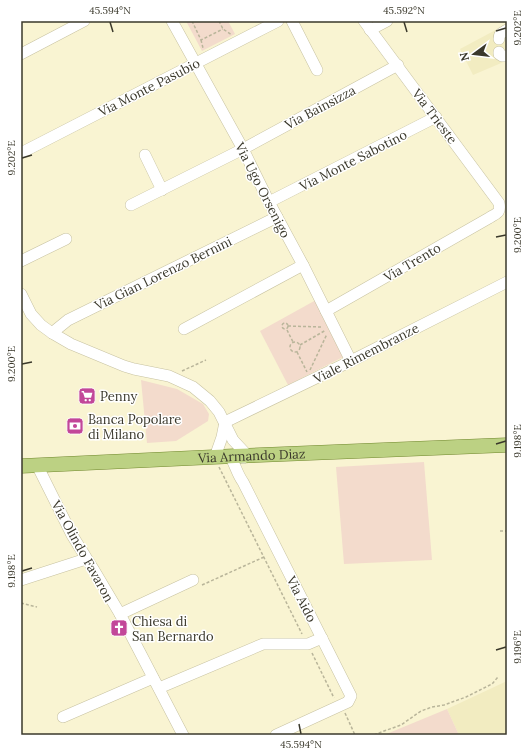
<svg xmlns="http://www.w3.org/2000/svg" width="528" height="756" viewBox="0 0 528 756" font-family="Lora,serif">
<style>
.built{fill:#f2ecc1}
.green{fill:#f3dbcc}
.lines{fill:none;stroke-linecap:round;stroke-linejoin:round}
.minor-casing{stroke:#c7c2a1;stroke-width:12}
.major-casing{stroke:#71882e;stroke-width:15}
.path{stroke:#b9b59a;stroke-width:1.5;stroke-dasharray:3 2;stroke-linecap:butt}
.minor{stroke:#fff;stroke-width:11}
.major{stroke:#bcd183;stroke-width:14}
.ticks{fill:none;stroke:#3a382b;stroke-width:1.5}
.labels{text-anchor:middle;stroke-width:3;stroke-linejoin:round;paint-order:stroke}
.street-label{font-size:13px;fill:#3a382b;stroke:#fff}
.poi-label{font-size:13px;fill:#3a382b;stroke:#fff;text-anchor:start}
.neatline{fill:none;stroke:#3a382b;stroke-width:1.5}
.ticks-label{font-size:10px;text-anchor:middle;fill:#3a382b}
</style>
<rect width="100%" height="100%" fill="#f9f4d2"/>
<g class="built">
<path d="M 505,25 L 506,61 L 473,75 L 460,49 Z"/>
<path d="M 507,681 L 507,735 L 459,735 L 447,709 Z"/>
</g>
<g class="green">
<path d="M 186,21 L 228,21 L 235,34 L 202,51 Z"/>
<path d="M 316,300 L 345,356 L 288,385 L 260,331 Z"/>
<path d="M 141,380 L 177,389 L 203,404 L 209,414 L 208,421 L 176,441 L 147,443 Z"/>
<path d="M 424,462 L 432,560 L 344,564 L 336,467 Z"/>
<path d="M 447,709 L 459,735 L 384,735 Z"/>
</g>
<g class="lines">
<g class="minor-casing">
<g id="minor">
<path d="M 172,21 L 243,149 L 269,202 L 303,265 L 351,361"/>
<path d="M 292,21 L 317,70"/>
<path d="M 370,30 L 387,21"/>
<path d="M 499,39 C 499,33 502,33 507,30"/>
<path d="M 499,52 L 499,54 L 502,56 L 507,56"/>
<path d="M 21,54 L 84,21"/>
<path d="M 21,153 L 278,21"/>
<path d="M 145,155 L 162,190"/>
<path d="M 269,202 L 436,117"/>
<path d="M 131,205 L 243,149 L 398,65"/>
<path d="M 21,261 L 66,239"/>
<path d="M 21,294 L 31,314 L 41,325 L 52,333 L 71,344 L 124,366 L 134,369 L 169,376 L 193,387 L 210,401 L 219,412 L 233,440 L 247,455 L 244,457 L 243,458"/>
<path d="M 326,311 L 489,218 C 497,213 501,213 499,203 L 364,21"/>
<path d="M 184,329 L 303,265"/>
<path d="M 52,333 L 68,320 L 277,217"/>
<path d="M 225,422 L 351,361 L 507,282"/>
<path d="M 230,456 C 235,464 237,474 243,482 L 351,696 L 348,702 L 276,735"/>
<path d="M 215,457 L 222,437 L 225,422"/>
<path d="M 37,465 L 72,535 L 95,572 L 120,614 L 183,735"/>
<path d="M 21,580 L 86,559"/>
<path d="M 120,614 L 193,580"/>
<path d="M 159,688 L 263,644 L 308,644 L 322,638"/>
<path d="M 63,717 L 153,678"/>
</g>
</g>
<g class="major-casing">
<g id="major">
<path id="s1" d="M 21,466 L 235,456 L 507,445"/>
</g>
</g>
<g class="path">
<path d="M 192,21 L 201,40 L 223,29"/>
<path d="M 219,21 L 223,29 L 232,35"/>
<path d="M 201,40 L 203,48"/>
<circle cx="285" cy="326" r="3"/>
<path d="M 288,326 L 322,327"/>
<path d="M 287,330 L 293,342"/>
<circle cx="295" cy="347" r="5"/>
<path d="M 300,345 L 326,330"/>
<path d="M 297,352 L 307,372"/>
<path d="M 310,370 L 327,334"/>
<path d="M 182,371 L 206,360"/>
<path d="M 219,467 L 302,634"/>
<path d="M 500,531 L 507,531"/>
<path d="M 202,585 L 264,557"/>
<path d="M 21,603 L 37,607"/>
<path d="M 312,653 L 334,698"/>
<path d="M 345,713 L 355,735"/>
<path d="M 374,735 L 384,731 L 401,725 L 421,711 L 432,707 L 444,705 L 466,697 L 492,684 L 498,677"/>
</g>
<use href="#minor" class="minor"/>
<use href="#major" class="major"/>
</g>
<path class="ticks" d="M 110,22 L 113,32M 404,22 L 407,32M 496,31 L 506,28M 22,158 L 32,155M 496,237 L 506,235M 22,364 L 32,362M 496,444 L 506,441M 22,571 L 32,568M 496,650 L 506,647M 299,724 L 301,734"/>
<defs>
<g id="supermarket-square" transform="scale(0.9)"><rect x="-9" y="-9" width="18" height="18" rx="4" fill="#c24799" stroke="#fff"/><path d="M-6-5.5h2.5l.6 2H6L4.5 2H-2.5L-4.4-4H-6ZM-1.5 3.2a1.3 1.3 0 1 0 .1 0ZM3 3.2a1.3 1.3 0 1 0 .1 0Z" fill="#fff"/></g>
<g id="bank-square" transform="scale(0.9)"><rect x="-9" y="-9" width="18" height="18" rx="4" fill="#c24799" stroke="#fff"/><path d="M-6-4H6V4H-6ZM0-2.3a2.3 2.3 0 1 0 0 4.6a2.3 2.3 0 1 0 0-4.6Z" fill="#fff"/></g>
<g id="church-square" transform="scale(0.9)"><rect x="-9" y="-9" width="18" height="18" rx="4" fill="#c24799" stroke="#fff"/><path d="M-1.2-6h2.4v3.5h3.3v2.4h-3.3V6h-2.4V-.1h-3.3v-2.4h3.3Z" fill="#fff"/></g>
</defs>
<g fill-rule="evenodd">
<use href="#supermarket-square" x="87" y="396"/>
<use href="#bank-square" x="75" y="426"/>
<use href="#church-square" x="119" y="628"/>
</g>
<g class="labels">
<g class="street-label">
<text transform="translate(149 87) rotate(-27)" y="5">Via Monte Pasubio</text>
<text transform="translate(320 107) rotate(-28)" y="5">Via Bainsizza</text>
<text transform="translate(435 116) rotate(53)" y="5">Via Trieste</text>
<text transform="translate(353 160) rotate(-27)" y="5">Via Monte Sabotino</text>
<text transform="translate(263 190) rotate(63)" y="5">Via Ugo Orsenigo</text>
<text transform="translate(412 262) rotate(-30)" y="5">Via Trento</text>
<text transform="translate(163 273) rotate(-26)" y="5">Via Gian Lorenzo Bernini</text>
<text transform="translate(366 353) rotate(-27)" y="5">Viale Rimembranze</text>
<text dy="5" stroke="none"><textPath href="#s1" startOffset="231">Via Armando Diaz</textPath></text>
<text transform="translate(83 551) rotate(61)" y="5">Via Olindo Favaron</text>
<text transform="translate(302 599) rotate(63)" y="5">Via Aido</text>
</g>
<g class="poi-label">
<text x="100" y="401">Penny</text>
<text x="88" y="424">Banca Popolare<tspan x="88" dy="15">di Milano</tspan></text>
<text x="132" y="626">Chiesa di<tspan x="132" dy="15">San Bernardo</tspan></text>
</g>
</g>
<rect width="528" height="756" fill="none" stroke="#ffffff" stroke-width="44"/>
<g transform="translate(474 54) rotate(255)" stroke="#ffffff" stroke-width="3" paint-order="stroke">
<path d="M0-3L7 15L0 10L-7 15Z" fill="#3a382b"/>
<text y="-6" font-size="11" font-weight="bold" text-anchor="middle" fill="#3a382b">N</text>
</g>
<rect x="22" y="22" width="484" height="712" class="neatline"/>
<g class="ticks-label">
<text x="110" y="14">45.594°N</text>
<text x="404" y="14">45.592°N</text>
<text transform="translate(517 28) rotate(-90)" y="4">9.202°E</text>
<text transform="translate(11 158) rotate(-90)" y="4">9.202°E</text>
<text transform="translate(517 235) rotate(-90)" y="4">9.200°E</text>
<text transform="translate(11 364) rotate(-90)" y="4">9.200°E</text>
<text transform="translate(517 441) rotate(-90)" y="4">9.198°E</text>
<text transform="translate(11 571) rotate(-90)" y="4">9.198°E</text>
<text transform="translate(517 647) rotate(-90)" y="4">9.196°E</text>
<text x="301" y="748">45.594°N</text>
</g>
</svg>
